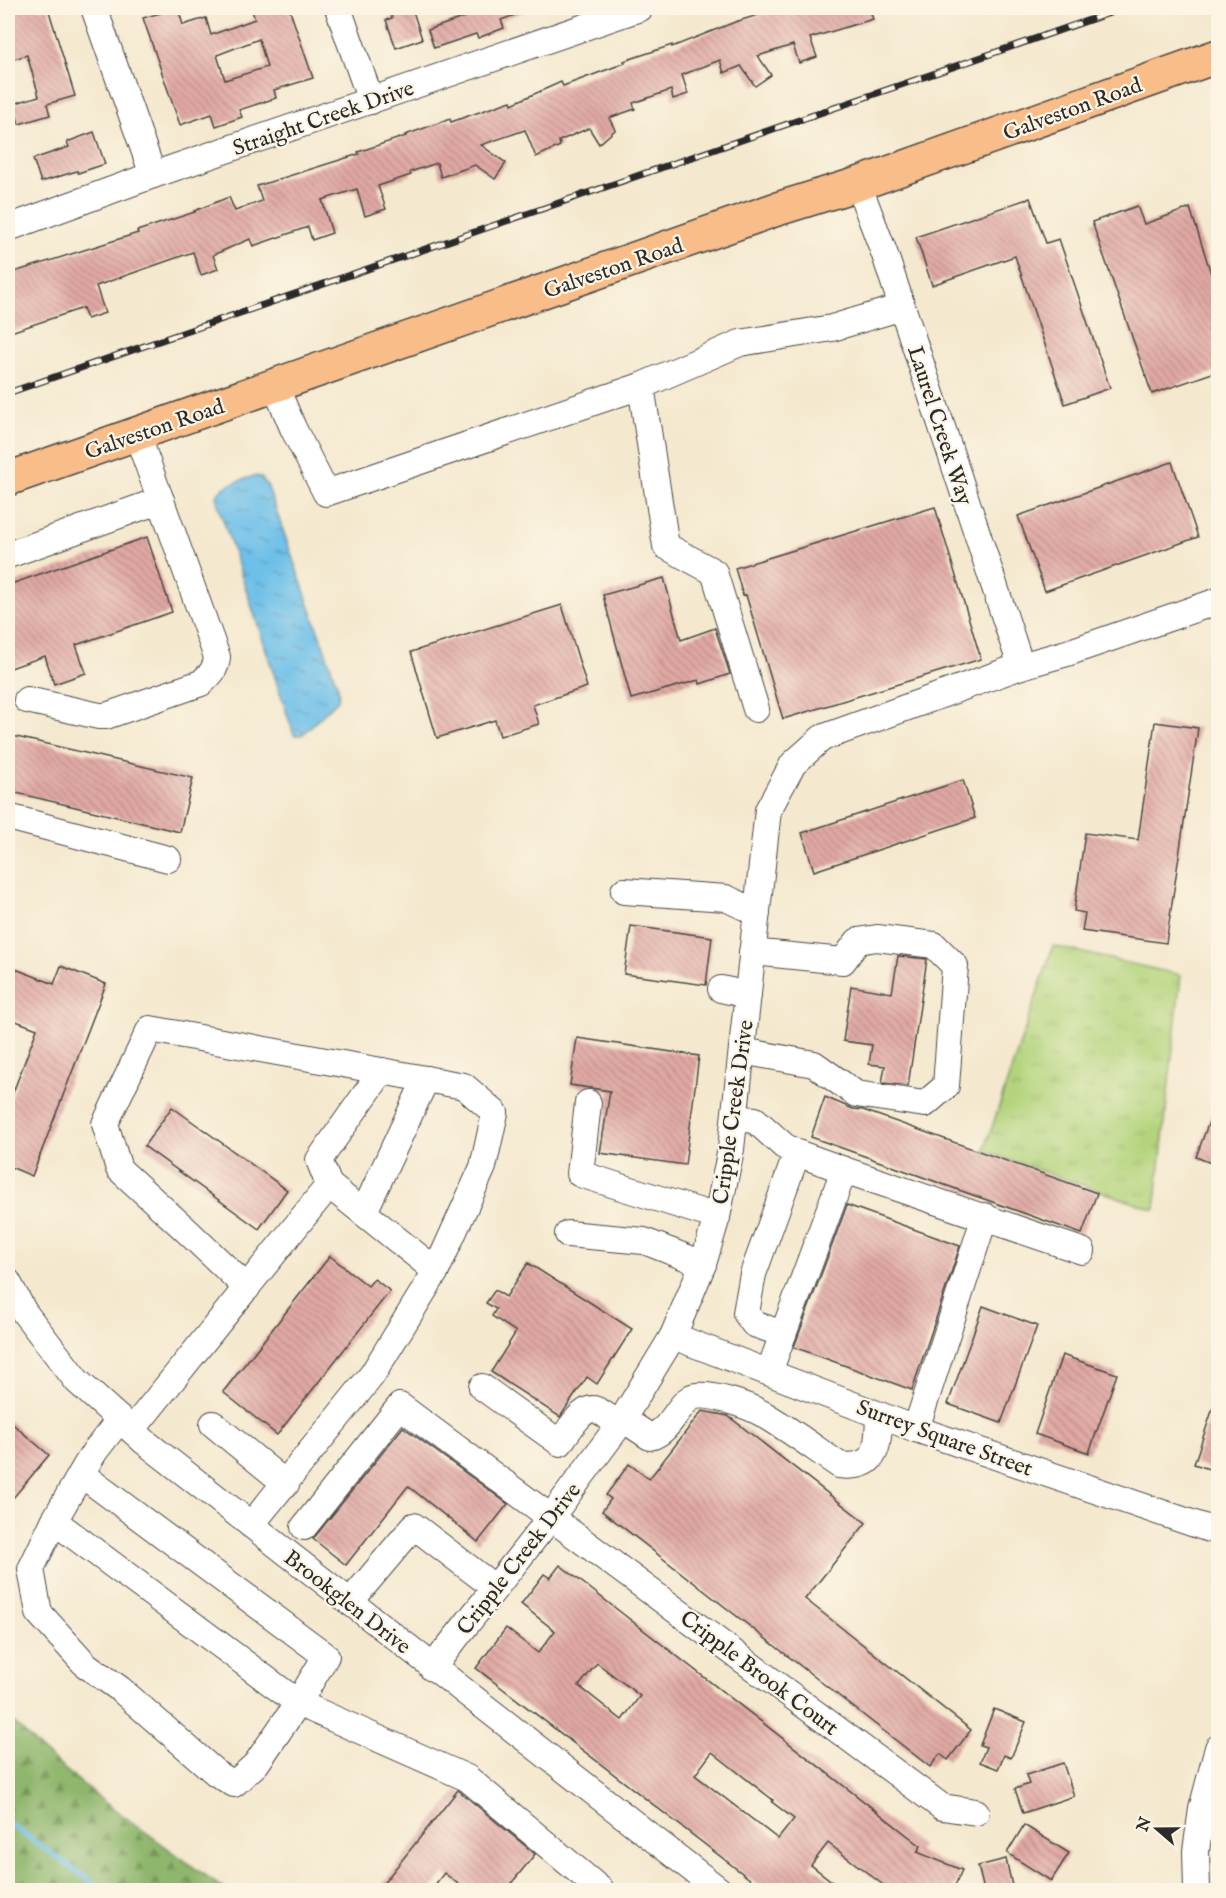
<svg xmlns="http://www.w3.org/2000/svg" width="1226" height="1898" viewBox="0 0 1226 1898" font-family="'IM FELL English',serif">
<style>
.grass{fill:url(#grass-tufts);stroke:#6f8054;stroke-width:1.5}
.forest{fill:url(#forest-firs);stroke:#5c704c;stroke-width:1.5}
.water{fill:url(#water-ripples);stroke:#4c768a;stroke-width:1.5}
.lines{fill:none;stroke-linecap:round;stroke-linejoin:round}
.stream{stroke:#6dc0e9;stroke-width:5}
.building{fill:url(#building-back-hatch);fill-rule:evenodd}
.minor-casing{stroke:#494743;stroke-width:28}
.major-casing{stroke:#494743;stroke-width:36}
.minor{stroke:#fff;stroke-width:26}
.major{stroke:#f8bd89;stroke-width:33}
.rail-casing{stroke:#2b2b2b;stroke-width:7}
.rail{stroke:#fcf5e5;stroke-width:4.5;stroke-dasharray:14;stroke-linecap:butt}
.labels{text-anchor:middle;stroke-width:4.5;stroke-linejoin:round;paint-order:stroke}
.street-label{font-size:22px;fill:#2b2b2b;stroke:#fcf5e5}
</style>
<defs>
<pattern id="grass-tufts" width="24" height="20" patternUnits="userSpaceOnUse" patternTransform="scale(1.5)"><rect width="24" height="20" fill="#b3d47c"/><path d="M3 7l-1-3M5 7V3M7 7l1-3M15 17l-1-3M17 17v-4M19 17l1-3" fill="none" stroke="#9ab66b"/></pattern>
<pattern id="forest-firs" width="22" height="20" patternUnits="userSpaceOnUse" patternTransform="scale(1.5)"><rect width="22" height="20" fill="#8eb66c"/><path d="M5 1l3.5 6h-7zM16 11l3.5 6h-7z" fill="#749459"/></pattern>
<pattern id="water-ripples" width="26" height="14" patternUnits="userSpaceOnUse" patternTransform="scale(1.5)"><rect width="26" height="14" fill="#6dc0e9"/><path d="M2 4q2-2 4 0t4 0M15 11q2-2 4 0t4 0" fill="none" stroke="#5a9cbd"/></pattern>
<pattern id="building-back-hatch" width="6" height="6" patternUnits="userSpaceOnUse" patternTransform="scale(1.5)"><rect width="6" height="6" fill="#e1a9a4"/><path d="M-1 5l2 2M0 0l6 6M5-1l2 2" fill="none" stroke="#b78a86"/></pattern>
</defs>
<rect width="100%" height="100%" fill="#fcf5e5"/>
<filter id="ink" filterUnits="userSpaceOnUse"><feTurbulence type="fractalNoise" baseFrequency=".0167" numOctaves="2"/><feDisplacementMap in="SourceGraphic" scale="12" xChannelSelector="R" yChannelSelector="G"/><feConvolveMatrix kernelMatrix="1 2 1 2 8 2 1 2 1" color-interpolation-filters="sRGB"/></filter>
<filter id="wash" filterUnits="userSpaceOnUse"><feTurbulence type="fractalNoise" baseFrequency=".008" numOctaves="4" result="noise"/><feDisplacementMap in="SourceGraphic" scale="24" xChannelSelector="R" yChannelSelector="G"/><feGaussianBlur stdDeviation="1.35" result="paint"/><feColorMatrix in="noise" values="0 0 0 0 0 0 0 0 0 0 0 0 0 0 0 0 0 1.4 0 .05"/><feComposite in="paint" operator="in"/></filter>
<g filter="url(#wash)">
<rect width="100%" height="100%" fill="#f4e8ce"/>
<path class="grass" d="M 1053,946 L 1181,975 L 1155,1210 L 984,1151 Z"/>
<path class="forest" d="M 8,1716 L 40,1749 L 103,1801 L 225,1890 L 8,1890 Z"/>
<path class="water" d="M 254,476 L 260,477 L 267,485 L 339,690 L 338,700 L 302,735 L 294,735 L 216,498 C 221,484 241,481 254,476 Z"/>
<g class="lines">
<path class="stream" d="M 8,1823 L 103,1890"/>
</g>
<g id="blocks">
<g class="building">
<path d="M 8,8 L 48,8 L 75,96 L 47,104 L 50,115 L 19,124 L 13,104 L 39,96 L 27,55 L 8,61 Z"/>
<path d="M 178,8 L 183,25 L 206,18 L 211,35 L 255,19 L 251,8 L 289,8 L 313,78 L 274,90 L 276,98 L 239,110 L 242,117 L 216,126 L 212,114 L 180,125 L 143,18 ZM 259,39 L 267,67 L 225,80 L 217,55 Z"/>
<path d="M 388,8 L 412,8 L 422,39 L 396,48 L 386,20 L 392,18 Z"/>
<path d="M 491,8 L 531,8 L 532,9 L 501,20 L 504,28 L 478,38 L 476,34 L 434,48 L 428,30 Z"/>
<path d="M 781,8 L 869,8 L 873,19 L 810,38 L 817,57 L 799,63 L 793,45 L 758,56 L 771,75 L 755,86 L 741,66 L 724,73 L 720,60 L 682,75 L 688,94 L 673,99 L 671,90 L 633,103 L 635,109 L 609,118 L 615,130 L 599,144 L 589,128 L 559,141 L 560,146 L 536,157 L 525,130 L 481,145 L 506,163 L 495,179 L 475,165 L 441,177 L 437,163 L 410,172 L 411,175 L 378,186 L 386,209 L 365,216 L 357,189 L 322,200 L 332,233 L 312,240 L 308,227 L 253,246 L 250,239 L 213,255 L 218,269 L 201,275 L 193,252 L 96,286 L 105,313 L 87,319 L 83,308 L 8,333 L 8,274 L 138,233 L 137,231 L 195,212 L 194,211 L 229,197 L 235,211 L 262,201 L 257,186 L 359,154 L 358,152 L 406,136 L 405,135 L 450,119 L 451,122 L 511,101 L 512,104 L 561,82 L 563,86 L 625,63 L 624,61 L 672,45 L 672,47 L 735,22 Z"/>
<path d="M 94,132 L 105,164 L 78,173 L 77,171 L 41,182 L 33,159 L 69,147 L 67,142 Z"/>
<path d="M 1030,198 L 1046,243 L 1059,239 L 1110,388 L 1065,404 L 1015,256 L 932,285 L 916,237 Z"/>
<path d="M 1137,206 L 1144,224 L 1190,208 L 1218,295 L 1218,371 L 1152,394 L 1092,222 Z"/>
<path d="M 1172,462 L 1198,537 L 1045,591 L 1018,516 Z"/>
<path d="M 935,507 L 981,659 L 783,719 L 746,595 L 743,596 L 735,568 Z"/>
<path d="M 147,537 L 172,612 L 76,645 L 86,673 L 54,684 L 45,656 L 8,669 L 8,585 Z"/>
<path d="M 664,578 L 681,640 L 715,628 L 730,674 L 700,684 L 699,680 L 631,699 L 603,595 Z"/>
<path d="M 562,605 L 587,687 L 533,705 L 539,724 L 500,736 L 495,720 L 437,738 L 411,652 Z"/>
<path d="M 1155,722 L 1198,728 L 1166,943 L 1082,931 L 1085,913 L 1074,911 L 1085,833 L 1138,840 Z"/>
<path d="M 8,735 L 193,778 L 180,832 L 8,791 Z"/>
<path d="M 963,780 L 975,818 L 814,871 L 802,833 Z"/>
<path d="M 631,926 L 712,937 L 706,985 L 624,974 Z"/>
<path d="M 898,956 L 927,959 L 908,1086 L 882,1083 L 885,1066 L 869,1064 L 872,1045 L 843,1041 L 851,986 L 892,993 Z"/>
<path d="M 8,966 L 54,984 L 61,966 L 106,984 L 32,1176 L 8,1166 L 8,1106 L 37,1029 L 8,1018 Z"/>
<path d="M 577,1038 L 699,1056 L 685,1165 L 600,1153 L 610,1091 L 570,1085 Z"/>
<path d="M 825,1097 L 853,1109 L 863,1110 L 1097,1193 L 1082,1234 L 811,1137 Z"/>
<path d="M 1217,1100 L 1218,1100 L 1218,1166 L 1196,1157 Z"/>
<path d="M 172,1107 L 287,1190 L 259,1229 L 144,1146 Z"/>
<path d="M 847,1205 L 960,1246 L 912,1390 L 794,1347 Z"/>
<path d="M 330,1256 L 368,1286 L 374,1279 L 390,1291 L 277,1435 L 223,1392 Z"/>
<path d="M 528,1263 L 632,1329 L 597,1384 L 587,1377 L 560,1417 L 491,1372 L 516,1332 L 492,1316 L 496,1309 L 486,1303 L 495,1290 L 506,1297 Z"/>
<path d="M 983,1306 L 1037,1326 L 1001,1423 L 948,1404 Z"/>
<path d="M 1062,1355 L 1117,1374 L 1089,1453 L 1035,1434 Z"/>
<path d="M 1216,1399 L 1218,1399 L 1218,1472 L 1194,1464 Z"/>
<path d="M 702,1411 L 728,1416 L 866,1523 L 805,1599 L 971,1730 L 948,1760 L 940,1754 L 930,1767 L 602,1511 L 611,1499 L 606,1495 L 629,1464 L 649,1479 Z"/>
<path d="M 8,1420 L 49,1455 L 8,1504 Z"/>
<path d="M 403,1427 L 508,1504 L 478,1542 L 408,1486 L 346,1565 L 313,1539 Z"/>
<path d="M 560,1565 L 921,1846 L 917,1852 L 962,1870 L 953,1890 L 890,1890 L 828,1843 L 811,1865 L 843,1890 L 764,1890 L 476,1668 L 506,1628 L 538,1653 L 555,1631 L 521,1604 L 544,1574 L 550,1578 ZM 597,1663 L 640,1696 L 622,1720 L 579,1686 ZM 712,1752 L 773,1800 L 772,1802 L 794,1819 L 778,1839 L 695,1775 Z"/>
<path d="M 994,1709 L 1026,1722 L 1011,1758 L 1004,1755 L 998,1769 L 980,1762 L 986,1747 L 980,1745 Z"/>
<path d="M 1063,1763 L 1074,1796 L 1023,1813 L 1015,1789 L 1029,1784 L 1026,1775 Z"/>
<path d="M 458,1790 L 535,1854 L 506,1890 L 466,1890 L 444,1873 L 431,1890 L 378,1890 Z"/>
<path d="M 1024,1825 L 1069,1853 L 1051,1881 L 1007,1853 Z"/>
<path d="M 1006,1859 L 1013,1890 L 984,1890 L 978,1866 Z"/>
</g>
</g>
</g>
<g filter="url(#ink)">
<use href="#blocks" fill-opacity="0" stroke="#494743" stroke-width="1.5"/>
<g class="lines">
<g class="minor-casing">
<g id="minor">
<path d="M 94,8 L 153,175"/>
<path d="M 338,8 L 371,101"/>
<path d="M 858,184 L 885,255 L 1021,666"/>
<path d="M 8,228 L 153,175 L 640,8"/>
<path d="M 275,385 L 293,428 L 326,493 L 641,386 L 740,343 L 832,328 L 902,307"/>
<path d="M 641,386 L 666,546 L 714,572 L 756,709"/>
<path d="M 8,555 L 161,500"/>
<path d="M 27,700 L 99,716 L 106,716 L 201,683 C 210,675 216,670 217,657 L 137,434"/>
<path d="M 8,817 L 168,859"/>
<path d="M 624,891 L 726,898 L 757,913"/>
<path d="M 721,989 L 748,995"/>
<path d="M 742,1051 L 814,1064 L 856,1094 L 925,1104 L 946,1086 L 955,966 L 934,945 L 877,938 L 858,941 L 843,961 L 752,952"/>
<path d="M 588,1103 L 580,1174 L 717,1217"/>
<path d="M 735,1118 L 755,1120 L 784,1146 L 797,1153 L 844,1170"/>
<path d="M 329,1185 L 319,1160 L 382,1071"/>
<path d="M 364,1212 L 426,1079"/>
<path d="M 568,1234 L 644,1241 L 703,1264"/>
<path d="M 8,1282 L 24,1312 L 77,1381 L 145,1442 L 719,1890"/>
<path d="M 247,1288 L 186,1230 L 119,1169 L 105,1124 L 150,1029 L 464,1086 L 495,1113 L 483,1167 L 436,1271"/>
<path d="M 783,1334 L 754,1324 L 746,1313 L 753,1274 L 797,1153"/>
<path d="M 673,1336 L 916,1429 L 1218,1532"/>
<path d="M 769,1372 L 844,1170 L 1082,1251"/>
<path d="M 482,1387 L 560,1443 C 566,1434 582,1407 594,1409 C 602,1411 612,1420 619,1425"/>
<path d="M 623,1419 L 650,1437 C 670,1432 677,1405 692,1397 C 707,1391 749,1406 763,1414 C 789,1429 814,1448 839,1465 C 879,1470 878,1446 879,1415"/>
<path d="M 213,1424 L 286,1484"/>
<path d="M 916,1429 L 985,1216"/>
<path d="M 132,1430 L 329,1185 L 436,1271 L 372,1375 L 251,1525"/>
<path d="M 81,1474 L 326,1656 L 298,1703 L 256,1764 L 234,1784 L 216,1773 L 120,1689 L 86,1665 L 39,1613 L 31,1569 L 54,1521 L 85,1467 L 95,1451 L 120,1419"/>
<path d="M 54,1521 L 298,1703 L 467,1778 L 601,1890"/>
<path d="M 304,1527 L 400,1406 L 942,1807 L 976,1812"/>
<path d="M 350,1602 L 414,1526 L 495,1588"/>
<path d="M 432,1668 L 551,1517 L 619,1425 L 673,1336 L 703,1264 L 717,1217 L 731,1149 L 768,810 L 793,764 L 822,738 L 1021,666 L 1067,653 L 1218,601"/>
<path d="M 1197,1890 L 1196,1851 L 1202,1809 L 1218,1748"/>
</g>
</g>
<g class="major-casing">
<path id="major" d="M 8,479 L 774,210 L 858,184 L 1218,56"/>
</g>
<use href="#minor" class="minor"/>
<use href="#major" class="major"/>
<g class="rail-casing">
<path id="rail" d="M 8,393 L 1124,8"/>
</g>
<use href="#rail" class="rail"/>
</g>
</g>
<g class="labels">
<g class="street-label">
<text transform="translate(1072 108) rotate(-20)" y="8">Galveston Road</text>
<text transform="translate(323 117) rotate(-19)" y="8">Straight Creek Drive</text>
<text transform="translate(613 267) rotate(-19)" y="8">Galveston Road</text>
<text transform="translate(941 425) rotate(72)" y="8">Laurel Creek Way</text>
<text transform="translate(154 428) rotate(-19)" y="8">Galveston Road</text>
<text transform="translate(732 1112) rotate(-82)" y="8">Cripple Creek Drive</text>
<text transform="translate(945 1437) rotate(20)" y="8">Surrey Square Street</text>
<text transform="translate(518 1558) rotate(-52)" y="8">Cripple Creek Drive</text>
<text transform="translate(348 1601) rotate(38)" y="8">Brookglen Drive</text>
<text transform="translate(760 1672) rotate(37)" y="8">Cripple Brook Court</text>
</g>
</g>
<rect width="1226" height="1898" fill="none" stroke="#fcf5e5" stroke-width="30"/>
<g transform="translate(1157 1829) rotate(290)" stroke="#fcf5e5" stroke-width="4.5" paint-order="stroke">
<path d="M0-4.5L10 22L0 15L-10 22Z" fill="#2b2b2b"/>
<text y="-9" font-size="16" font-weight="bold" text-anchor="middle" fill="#2b2b2b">N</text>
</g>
</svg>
